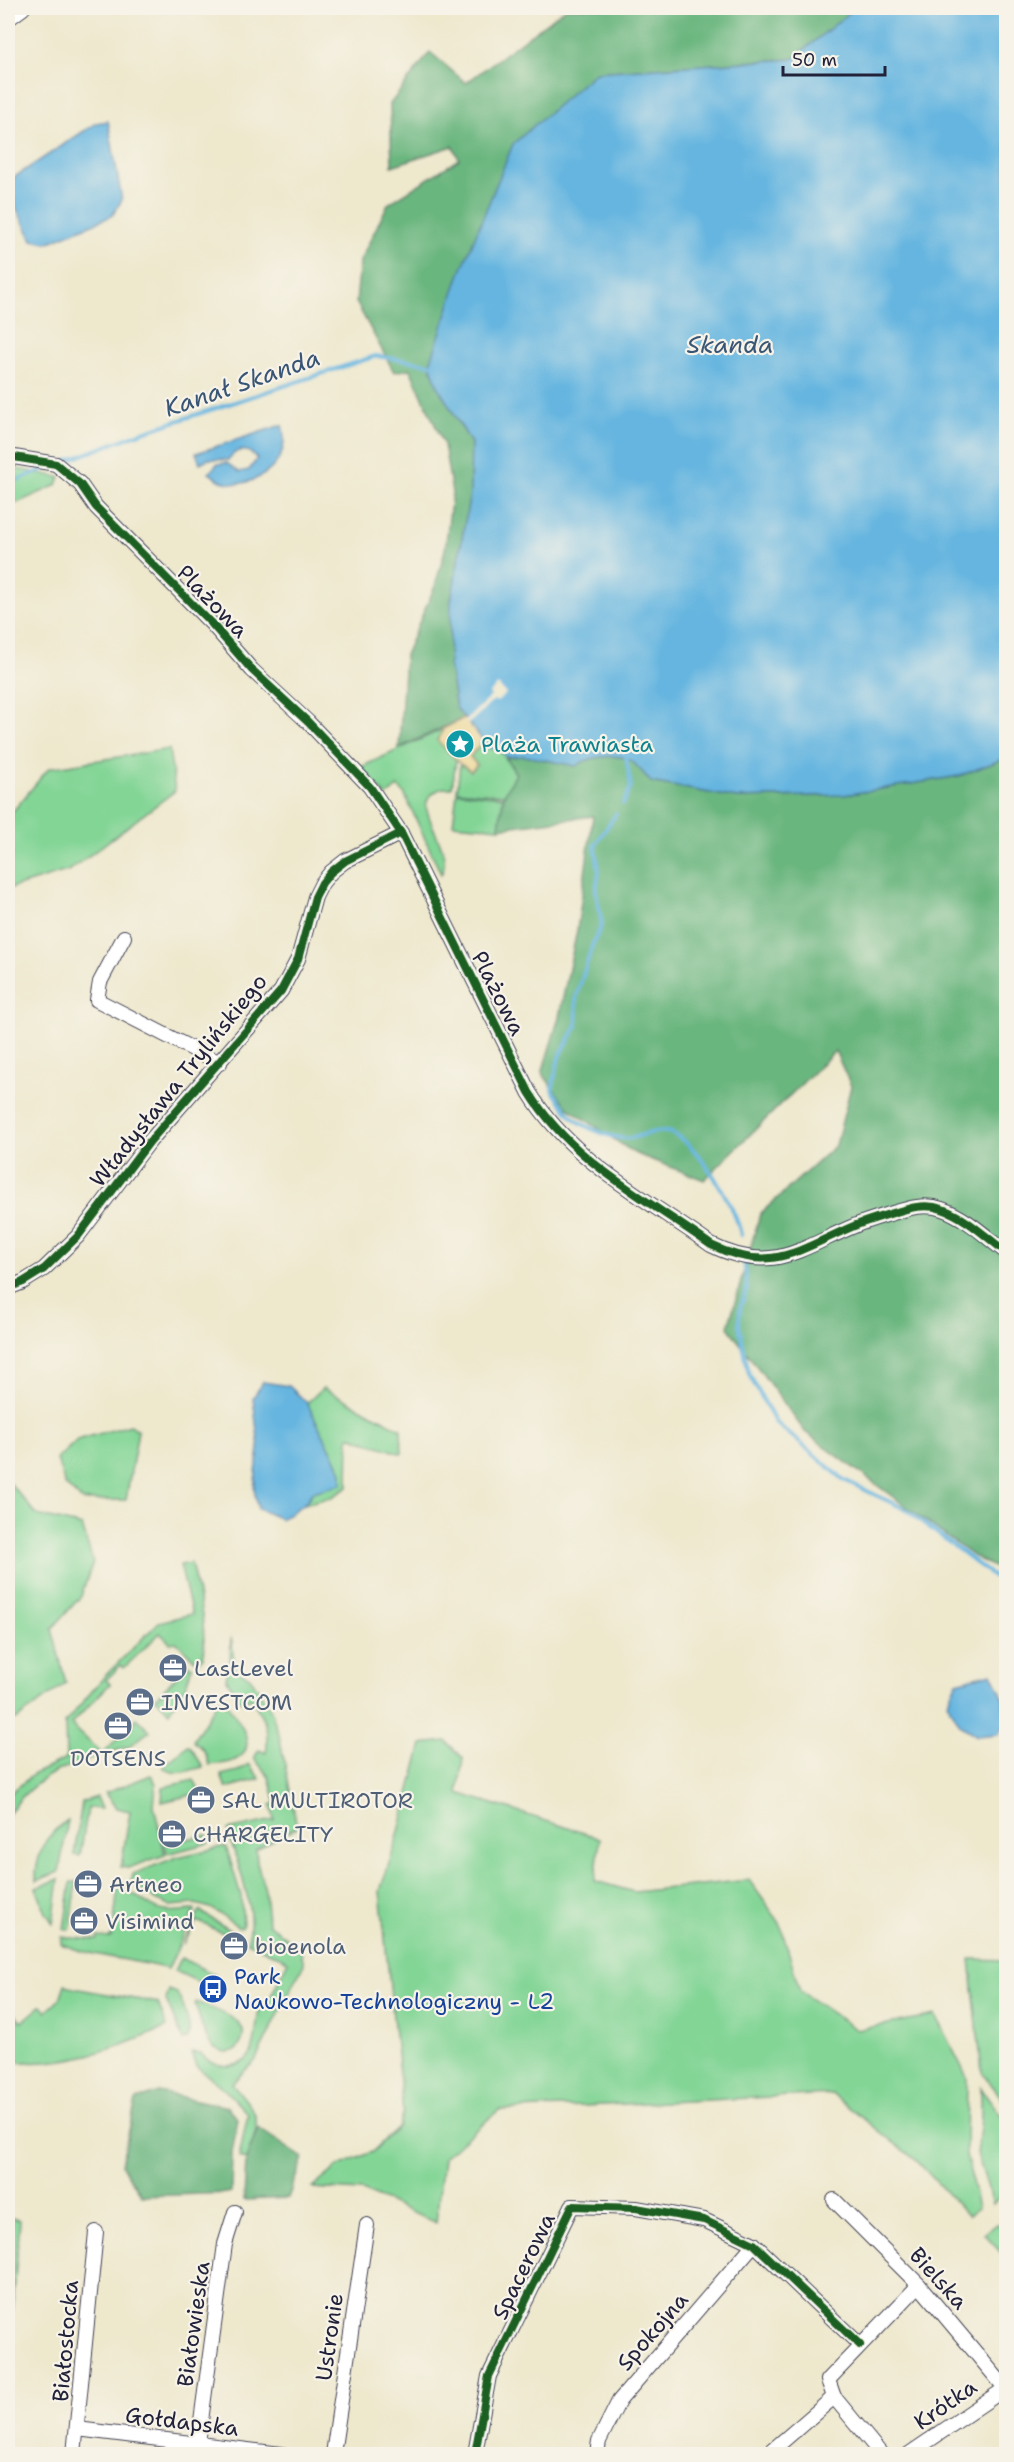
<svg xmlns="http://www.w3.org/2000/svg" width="1014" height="2462" viewBox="0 0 1014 2462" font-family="'Shantell Sans',sans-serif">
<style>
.green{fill:#83d596;stroke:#527c68;stroke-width:1.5}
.forest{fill:#6ab67f;stroke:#466c5d;stroke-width:1.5}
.sand{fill:#eeda9e;stroke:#887e6c;stroke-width:1.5}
.water{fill:#65b5e0;stroke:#446c8e;stroke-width:1.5}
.pier{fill:#eee8cd}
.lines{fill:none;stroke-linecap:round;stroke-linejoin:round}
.stream{stroke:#65b5e0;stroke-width:4}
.street-casing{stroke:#414051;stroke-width:16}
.street{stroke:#fff;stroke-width:14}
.cycleway-casing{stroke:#f7f3e8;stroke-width:11}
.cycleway{stroke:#1b5e20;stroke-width:8}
.labels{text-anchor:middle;stroke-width:4.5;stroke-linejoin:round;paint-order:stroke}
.street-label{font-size:22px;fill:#22223b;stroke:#f7f3e8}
.culture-label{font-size:22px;fill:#0d838f;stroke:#f7f3e8;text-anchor:start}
.service-label{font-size:22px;fill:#4e5e75;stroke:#f7f3e8;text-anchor:start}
.transit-label{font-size:22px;fill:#164399;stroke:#f7f3e8;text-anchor:start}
.water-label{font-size:24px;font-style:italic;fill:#395575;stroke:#f7f3e8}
</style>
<rect width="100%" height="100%" fill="#f7f3e8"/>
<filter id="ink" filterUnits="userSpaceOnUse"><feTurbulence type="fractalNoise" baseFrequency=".0167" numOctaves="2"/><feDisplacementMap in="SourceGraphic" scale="12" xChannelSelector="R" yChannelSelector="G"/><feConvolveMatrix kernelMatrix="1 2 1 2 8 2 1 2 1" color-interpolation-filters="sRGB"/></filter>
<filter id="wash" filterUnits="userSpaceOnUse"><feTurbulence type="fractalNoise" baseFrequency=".008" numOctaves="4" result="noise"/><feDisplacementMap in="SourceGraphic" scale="24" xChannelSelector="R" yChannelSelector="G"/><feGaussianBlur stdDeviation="1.35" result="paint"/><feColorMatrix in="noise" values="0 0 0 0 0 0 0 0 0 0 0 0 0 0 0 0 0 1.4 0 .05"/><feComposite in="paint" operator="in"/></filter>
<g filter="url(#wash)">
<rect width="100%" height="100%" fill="#eee8cd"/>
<g class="green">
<path d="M 8,467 L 60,477 L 57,485 L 8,507 Z"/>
<path d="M 441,730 L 443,732 L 437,740 L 456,760 L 452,788 C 441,787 429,792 426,805 C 428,826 453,854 441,874 L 404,793 L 398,787 L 386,796 L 361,767 Z"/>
<path d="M 483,740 L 490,749 L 499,748 L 516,774 L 504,795 L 457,791 L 460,764 L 471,771 L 477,765 L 470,757 Z"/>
<path d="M 169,749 L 175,791 L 70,870 L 8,889 L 8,817 L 49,768 Z"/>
<path d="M 457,792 L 503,797 L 499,828 L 453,824 Z"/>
<path d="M 323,1388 L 401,1429 L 402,1454 L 349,1436 L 348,1487 L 332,1497 L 304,1504 L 313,1492 L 342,1472 L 307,1403 Z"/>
<path d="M 130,1425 L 138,1431 L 126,1500 L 83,1501 L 65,1485 L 57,1459 L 77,1440 Z"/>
<path d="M 8,1481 L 37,1515 L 82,1526 L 93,1562 L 81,1596 L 52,1629 L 66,1683 L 16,1720 L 8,1722 Z"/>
<path d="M 191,1563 C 198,1595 207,1625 203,1658 L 199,1661 L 195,1660 L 176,1642 L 170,1643 L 160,1633 L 124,1668 L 121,1665 L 106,1680 L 110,1684 L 71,1724 L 101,1753 C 87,1763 72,1764 57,1771 C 37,1781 20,1797 8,1815 L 8,1795 L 34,1774 L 66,1759 L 65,1723 L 104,1677 L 159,1622 L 192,1614 L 180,1565 Z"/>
<path d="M 231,1637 L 235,1667 L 238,1671 L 250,1677 L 270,1708 L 279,1734 L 297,1827 L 256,1849 L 257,1863 L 265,1890 L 268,1924 L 300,1948 L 304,1964 L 255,2061 L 232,2083 C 261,2119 262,2116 246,2160 L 239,2157 L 248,2114 L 224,2089 L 196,2066 L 191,2053 L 201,2054 C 207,2061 217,2066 227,2066 C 264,2065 251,2027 261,2006 L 265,2008 L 288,1961 L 247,1942 C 259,1912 235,1860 228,1830 L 274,1820 L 271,1805 L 276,1803 L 269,1777 L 254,1758 L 259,1750 L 266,1753 C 270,1727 264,1719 251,1698 L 243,1702 L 239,1700 L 226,1678 L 230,1661 Z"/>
<path d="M 188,1664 L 192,1667 L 186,1685 L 169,1712 L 156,1698 Z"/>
<path d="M 219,1699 L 224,1700 C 235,1716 264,1748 233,1761 C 226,1764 217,1764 209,1765 C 207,1755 203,1746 193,1741 Z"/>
<path d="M 137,1718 L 150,1731 L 128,1747 L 105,1754 L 104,1752 Z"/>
<path d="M 446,1741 L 463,1758 L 458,1793 L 600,1838 L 595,1881 L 634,1892 L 749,1880 L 780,1923 L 800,1991 L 857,2030 L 935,2015 L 967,2077 L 966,2154 L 978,2208 L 968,2216 L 917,2161 L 832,2094 L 499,2110 L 443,2158 L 436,2223 L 362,2191 L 312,2188 L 339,2166 L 372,2152 L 399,2126 L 403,2112 L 380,1891 L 397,1839 L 422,1744 Z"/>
<path d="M 188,1745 L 191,1747 L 203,1767 C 189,1770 175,1778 163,1767 Z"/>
<path d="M 249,1764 L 260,1779 L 226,1788 L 221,1775 L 238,1771 Z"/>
<path d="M 151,1775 L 156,1784 L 154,1806 L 165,1855 L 128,1868 L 121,1867 L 130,1811 L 116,1808 L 105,1793 Z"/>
<path d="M 194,1780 L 200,1793 L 162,1802 L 163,1787 Z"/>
<path d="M 97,1797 L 102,1809 L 88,1808 L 80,1856 L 74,1855 L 82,1802 Z"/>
<path d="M 68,1820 L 59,1872 L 36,1881 C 35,1856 46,1834 68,1820 Z"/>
<path d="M 164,1827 L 168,1843 L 207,1835 L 209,1843 L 167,1854 L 161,1828 Z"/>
<path d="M 226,1846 L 241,1896 L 243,1926 L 239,1927 L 211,1908 L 195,1904 L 170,1906 L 156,1900 L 131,1883 L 133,1874 L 177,1857 Z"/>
<path d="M 59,1879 L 53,1923 L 46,1913 L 36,1888 Z"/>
<path d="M 71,1882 L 77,1882 L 70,1930 L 64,1929 Z"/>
<path d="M 118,1888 C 137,1891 148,1909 165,1911 C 174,1913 185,1910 195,1910 L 168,1969 C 133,1959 96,1958 61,1944 L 62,1937 L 97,1940 L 98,1937 L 110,1938 L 112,1936 Z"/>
<path d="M 199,1911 L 230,1930 L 230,1933 L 228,1935 L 197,1921 L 183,1944 Z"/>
<path d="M 181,1958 L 215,1975 L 209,1987 L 175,1971 Z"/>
<path d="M 970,1959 L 1006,1960 L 1006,2104 L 982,2072 Z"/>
<path d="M 65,1984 L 73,1988 L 158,2003 L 167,2027 C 123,2047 56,2070 8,2060 L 8,2006 L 22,2022 L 42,2005 L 47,2011 L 60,1999 Z"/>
<path d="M 169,1990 L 177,1993 C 183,2005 193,2026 188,2038 L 183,2040 L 166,2000 Z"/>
<path d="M 196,2002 C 216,2011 261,2021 236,2050 C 207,2061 202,2024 195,2004 Z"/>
<path d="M 981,2088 L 1006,2122 L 1006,2193 L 1002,2194 L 993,2204 L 977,2154 L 981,2119 Z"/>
<path d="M 8,2217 L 20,2220 L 8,2368 Z"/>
<path d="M 997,2224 L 1006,2227 L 1006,2258 L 984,2234 Z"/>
</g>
<g class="forest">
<path d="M 566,8 L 855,8 L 793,59 L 596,72 L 430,364 L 438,387 L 471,443 L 470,494 L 451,601 L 449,664 L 456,708 L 466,717 L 399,748 L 405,655 L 435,586 L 445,550 L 452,493 L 444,445 L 410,369 L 394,372 L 356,302 L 360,261 L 388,204 L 459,159 L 453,146 L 392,166 L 390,104 L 430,52 L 466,83 Z"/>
<path d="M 525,756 L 576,766 C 587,757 619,752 631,761 C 640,767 644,775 651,782 L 737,798 L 844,795 L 959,776 L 1006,758 L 1006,1574 L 973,1556 L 805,1432 L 728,1327 L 760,1214 L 836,1145 L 851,1086 L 835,1051 L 704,1180 L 634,1153 L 567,1107 L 542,1073 L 559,1017 L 577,930 L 593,816 L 499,828 L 504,795 L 516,774 L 506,757 Z"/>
<path d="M 159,2092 L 228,2107 L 238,2119 L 232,2153 L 231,2193 L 142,2196 L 121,2164 L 136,2100 Z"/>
<path d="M 258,2128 L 303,2158 L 288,2198 L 244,2200 L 246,2160 Z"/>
</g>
<path class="sand" d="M 466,717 L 483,740 L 470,757 L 477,765 L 471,771 L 460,764 L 437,740 L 443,732 L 441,730 Z"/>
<g class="water">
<path d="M 855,8 L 1006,8 L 1006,758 L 959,776 L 844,795 L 737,798 L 651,782 C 644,775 640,767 631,761 C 619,752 587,757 576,766 L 525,756 L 506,757 L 499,748 L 490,749 L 456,708 L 449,664 L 451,601 L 470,494 L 471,443 L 438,387 L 430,364 L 459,276 L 513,144 L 596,72 L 793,59 Z"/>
<path d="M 108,121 L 122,200 L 112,216 L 47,243 L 32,240 L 9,193 L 10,180 L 96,123 Z"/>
<path d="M 282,425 C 284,433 285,440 283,448 C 278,473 245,490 221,481 C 217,479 213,475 209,473 L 217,464 L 227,463 L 239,472 L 249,470 L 257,459 C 248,447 236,448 228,460 L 208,459 L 200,463 L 196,453 Z"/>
<path d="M 263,1382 L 289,1386 L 307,1403 L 342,1472 L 342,1484 L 313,1492 L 304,1504 L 281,1519 L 258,1509 L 254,1489 L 259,1448 L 253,1398 Z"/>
<path d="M 992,1673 L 1003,1697 L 1006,1722 L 998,1734 L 977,1736 L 960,1725 L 947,1702 L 957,1682 Z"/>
</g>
<path class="pier" d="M 498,685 L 506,694 L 497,702 L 494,700 L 468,724 L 465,721 L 491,696 L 489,693 Z"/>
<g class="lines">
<g class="stream">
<path d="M 67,461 L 140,433 L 376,356 L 430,364"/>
<path d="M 8,484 L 49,467"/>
<path d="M 623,804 L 631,787 L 626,757"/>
<path d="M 616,814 L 595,845 L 599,871 L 596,892 L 602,924 L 592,946 L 576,998 L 577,1026 L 559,1057 L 552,1090 C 559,1099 566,1112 575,1119 C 589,1129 614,1140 631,1138 C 642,1136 656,1129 668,1132 C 697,1140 736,1207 741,1235"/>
<path d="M 744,1259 L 747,1289 L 740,1308 L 739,1325 L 749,1374 L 775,1422 L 844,1480 L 905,1509 L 993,1576 L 1006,1580"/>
</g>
</g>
</g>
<g filter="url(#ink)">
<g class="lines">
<g class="street-casing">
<g id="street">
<path d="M 8,19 L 23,8"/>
<path d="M 8,456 L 56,464 L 80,484 L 96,507 L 211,623 L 252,670 L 308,722 L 370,787 L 401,833 L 529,1092 C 571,1161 647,1199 711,1245 C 772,1275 799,1249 854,1226 C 866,1221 880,1217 893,1213 C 909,1208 925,1203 942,1209 C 966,1217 986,1237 1006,1252"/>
<path d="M 124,937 L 100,982 L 97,1000 L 220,1063"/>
<path d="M 8,1288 L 23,1282 L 44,1269 L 78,1236 L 150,1141 L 281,991 L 298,959 L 315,897 L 322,883 L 331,872 L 345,861 L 401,833"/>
<path d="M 834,2200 L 919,2285 L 1006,2389"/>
<path d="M 834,2397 L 881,2454"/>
<path d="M 77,2429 L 281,2454"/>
<path d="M 198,2443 L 225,2244 L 235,2212"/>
<path d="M 74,2454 L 96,2232"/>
<path d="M 333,2454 L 367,2225"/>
<path d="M 475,2454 L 489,2376 L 572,2206 L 636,2208 L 704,2220 L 754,2244 L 860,2345"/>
<path d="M 597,2454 L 599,2441 L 619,2401 L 754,2244"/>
<path d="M 768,2454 L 834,2397 L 828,2380 L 919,2285"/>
<path d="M 909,2454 L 1006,2388"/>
</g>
</g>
<use href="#street" class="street"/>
<g class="cycleway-casing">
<g id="cycleway">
<path d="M 8,456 L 56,464 L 80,484 L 96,507 L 211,623 L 252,670 L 308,722 L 370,787 L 401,833 L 529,1092 C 571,1161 647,1199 711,1245 C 772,1275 799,1249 854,1226 C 866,1221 880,1217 893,1213 C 909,1208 925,1203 942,1209 C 966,1217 986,1237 1006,1252"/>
<path d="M 8,1288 L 23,1282 L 44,1269 L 78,1236 L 150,1141 L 281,991 L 298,959 L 315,897 L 322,883 L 331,872 L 345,861 L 401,833"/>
<path d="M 475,2454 L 489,2376 L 572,2206 L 636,2208 L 704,2220 L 754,2244 L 860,2345"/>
</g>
</g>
<use href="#cycleway" class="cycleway"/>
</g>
</g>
<defs>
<g id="sight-disc" transform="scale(1.5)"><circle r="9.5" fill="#0f9aa8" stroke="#f7f3e8"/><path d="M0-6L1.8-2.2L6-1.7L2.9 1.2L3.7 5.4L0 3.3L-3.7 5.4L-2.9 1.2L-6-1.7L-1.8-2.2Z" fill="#fff"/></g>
<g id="office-disc" transform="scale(1.5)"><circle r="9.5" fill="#5c6f8a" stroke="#f7f3e8"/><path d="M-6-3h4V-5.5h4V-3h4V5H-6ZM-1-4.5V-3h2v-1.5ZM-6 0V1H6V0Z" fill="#fff"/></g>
<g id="bus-disc" transform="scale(1.5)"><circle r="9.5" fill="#1a4fb4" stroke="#f7f3e8"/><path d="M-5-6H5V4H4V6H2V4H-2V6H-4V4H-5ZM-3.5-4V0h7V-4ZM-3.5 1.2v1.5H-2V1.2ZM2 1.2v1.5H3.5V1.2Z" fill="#fff"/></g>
</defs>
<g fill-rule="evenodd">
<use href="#sight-disc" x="460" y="744"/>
<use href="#office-disc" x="173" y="1668"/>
<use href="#office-disc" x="140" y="1702"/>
<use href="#office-disc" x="118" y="1726"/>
<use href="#office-disc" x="201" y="1800"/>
<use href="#office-disc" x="172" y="1834"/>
<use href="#office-disc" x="88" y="1884"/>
<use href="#office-disc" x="84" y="1921"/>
<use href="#office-disc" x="234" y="1946"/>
<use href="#bus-disc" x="213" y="1989"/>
</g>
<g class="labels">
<g class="street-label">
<text transform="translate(213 601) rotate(46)" y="8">Plażowa</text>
<text transform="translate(499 993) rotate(63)" y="8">Plażowa</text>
<text transform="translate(178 1080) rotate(-51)" y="8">Władysława Trylińskiego</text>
<text transform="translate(523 2266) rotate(-64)" y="8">Spacerowa</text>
<text transform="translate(939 2278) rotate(48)" y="8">Bielska</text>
<text transform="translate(193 2324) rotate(-82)" y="8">Białowieska</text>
<text transform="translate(652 2331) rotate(-49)" y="8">Spokojna</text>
<text transform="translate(329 2337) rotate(-82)" y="8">Ustronie</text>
<text transform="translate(65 2341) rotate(-85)" y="8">Białostocka</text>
<text transform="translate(945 2404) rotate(-35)" y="8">Krótka</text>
<text transform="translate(182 2421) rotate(7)" y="8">Gołdapska</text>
</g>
<g class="culture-label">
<text x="481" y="752">Plaża Trawiasta</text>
</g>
<g class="service-label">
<text x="194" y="1676">LastLevel</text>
<text x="161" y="1710">INVESTCOM</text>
<text x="118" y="1766" text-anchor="middle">DOTSENS</text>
<text x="222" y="1808">SAL MULTIROTOR</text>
<text x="193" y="1842">CHARGELITY</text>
<text x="109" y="1892">Artneo</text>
<text x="105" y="1929">Visimind</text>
<text x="255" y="1954">bioenola</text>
</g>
<g class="transit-label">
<text x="234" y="1984">Park<tspan x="234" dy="25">Naukowo-Technologiczny - L2</tspan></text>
</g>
<g class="water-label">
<text x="730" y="353">Skanda</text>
<text transform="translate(242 383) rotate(-19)" y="8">Kanał Skanda</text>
</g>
</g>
<rect width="1014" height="2462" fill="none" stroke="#f7f3e8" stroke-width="30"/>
<path d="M783 66v9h102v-9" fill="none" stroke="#22223b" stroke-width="3"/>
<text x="792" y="66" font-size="18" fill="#22223b" stroke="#f7f3e8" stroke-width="4.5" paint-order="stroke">50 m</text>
</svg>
